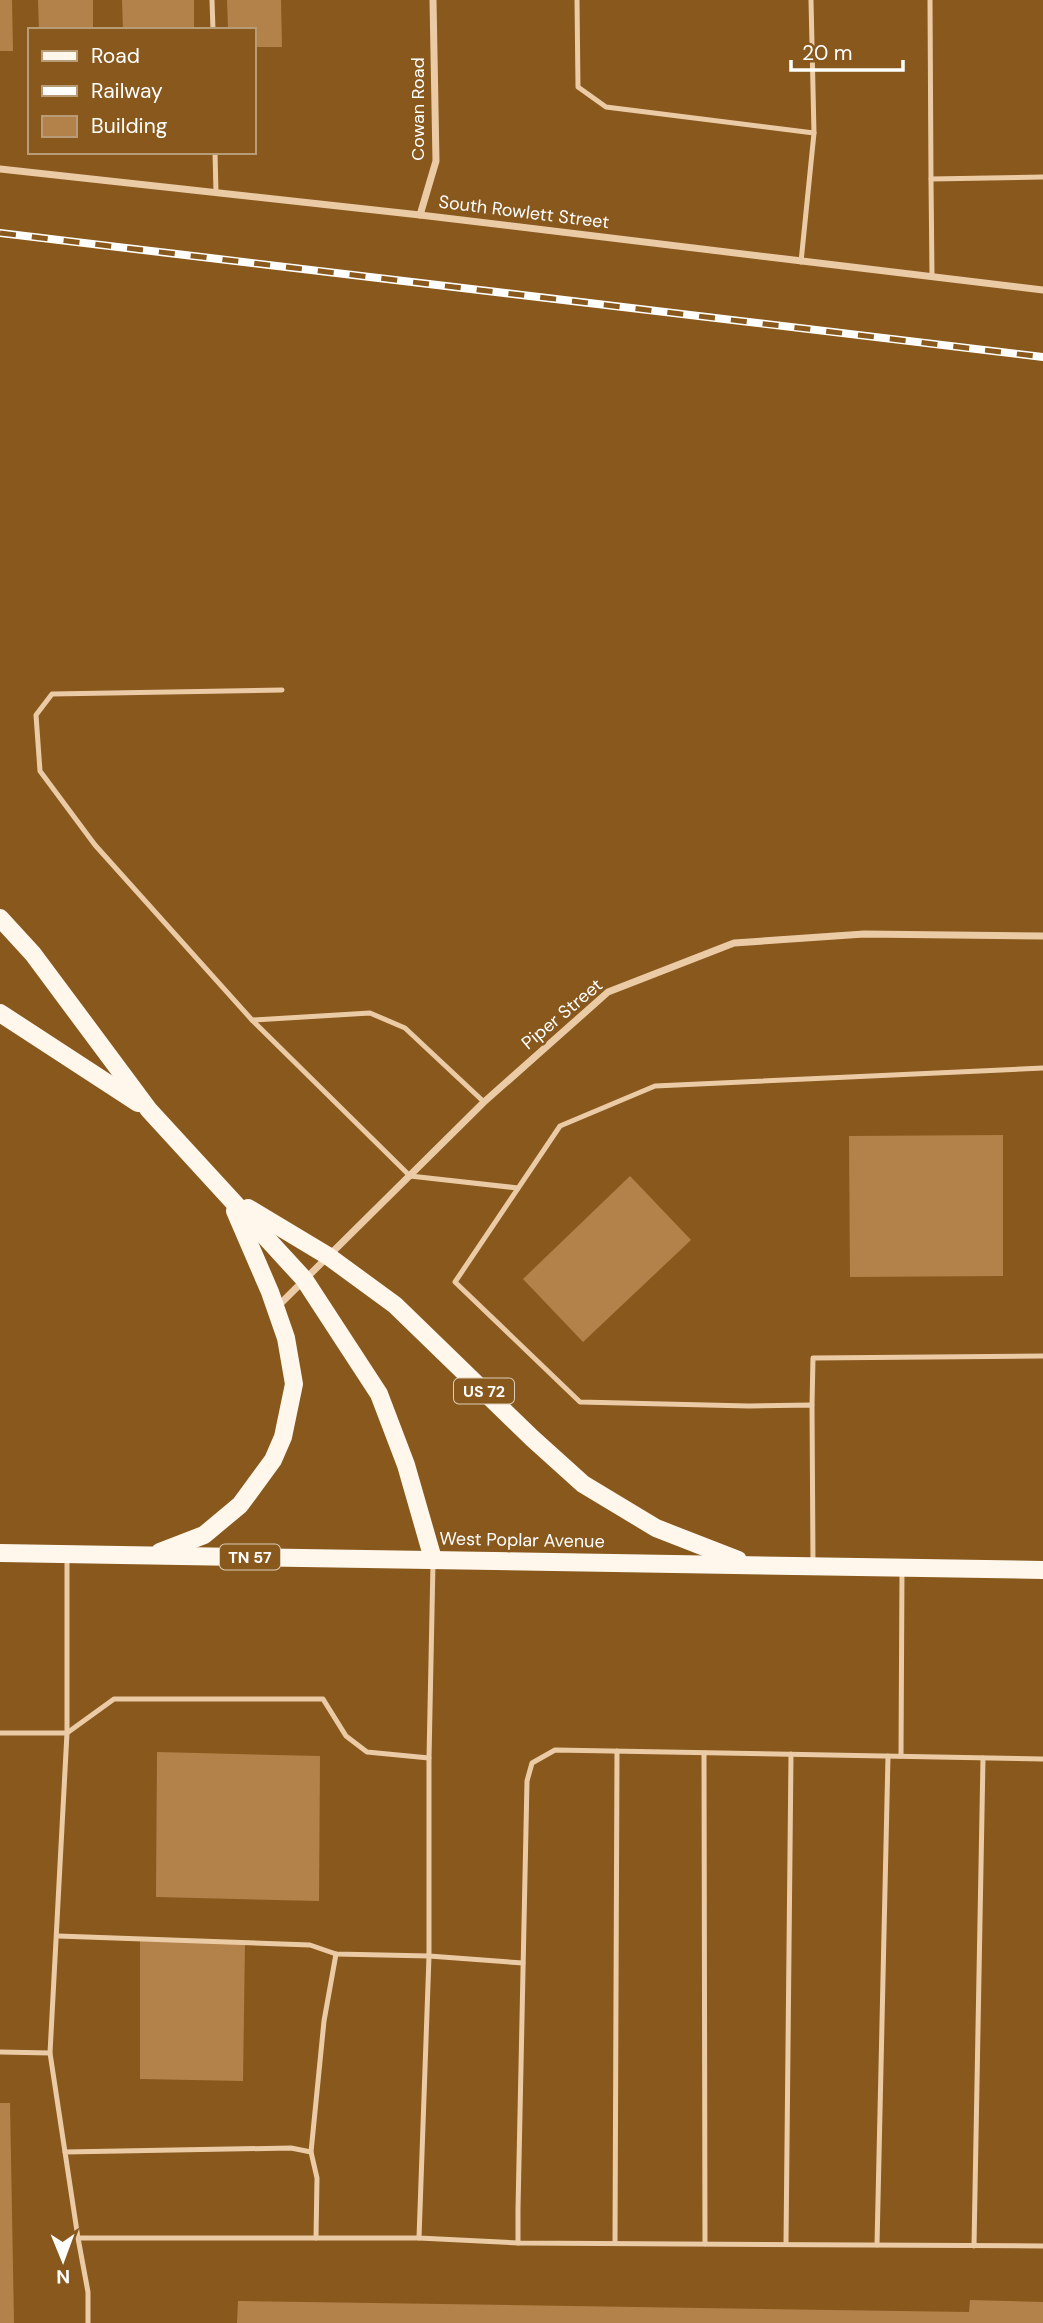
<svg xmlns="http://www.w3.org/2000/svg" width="1043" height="2323" viewBox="0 0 1043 2323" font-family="'DM Sans',sans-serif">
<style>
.building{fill:#b2824a}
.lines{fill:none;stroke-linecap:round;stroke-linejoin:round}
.service{stroke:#ebcba6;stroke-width:5}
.minor{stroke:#ebcba6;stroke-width:7}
.primary{stroke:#fff7eb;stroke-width:18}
.rail-casing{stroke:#fff;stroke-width:8}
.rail{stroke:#88581d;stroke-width:5;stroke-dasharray:16;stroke-linecap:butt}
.labels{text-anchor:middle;stroke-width:5;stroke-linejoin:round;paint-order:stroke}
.shield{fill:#88581d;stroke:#dbcdbb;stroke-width:2}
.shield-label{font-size:16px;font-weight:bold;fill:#fff}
.street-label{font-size:18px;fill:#fff;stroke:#88581d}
</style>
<rect width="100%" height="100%" fill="#88581d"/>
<g class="building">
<path d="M 0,0 L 12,0 L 13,51 L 0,51 Z"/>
<path d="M 38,0 L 93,0 L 93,30 L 39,30 Z"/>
<path d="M 122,0 L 194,0 L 194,30 L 123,30 Z"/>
<path d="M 227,0 L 281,0 L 282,47 L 254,47 L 254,30 L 228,30 Z"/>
<path d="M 1003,1135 L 1003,1276 L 850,1277 L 849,1136 Z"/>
<path d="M 630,1176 L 691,1240 L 583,1342 L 523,1279 Z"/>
<path d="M 157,1752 L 320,1756 L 319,1901 L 156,1897 Z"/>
<path d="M 140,1939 L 245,1942 L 243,2081 L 140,2079 Z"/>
<path d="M 0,2103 L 10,2103 L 14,2323 L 0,2323 Z"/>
<path d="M 970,2300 L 1043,2302 L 1043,2323 L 237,2323 L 238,2301 L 969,2312 Z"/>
</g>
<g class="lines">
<g class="service">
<path d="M 212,0 L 213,30"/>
<path d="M 577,0 L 578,87 L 606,107 L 814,133 L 801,262"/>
<path d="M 811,0 L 814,133"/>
<path d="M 930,0 L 931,179"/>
<path d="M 215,152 L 216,193"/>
<path d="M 932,277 L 931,179 L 1043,177"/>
<path d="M 282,690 L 52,694 L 36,715 L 40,771 L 95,845 L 252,1020 L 410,1176 L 518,1188"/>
<path d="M 252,1020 L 370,1013 L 405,1028 L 484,1102"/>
<path d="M 812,1405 L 813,1358 L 1043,1356"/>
<path d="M 67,1556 L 67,1733 L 50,2053 L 78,2238 L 419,2238"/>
<path d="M 433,1563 L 429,1758 L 429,1956 L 419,2238 L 518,2243"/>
<path d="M 813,1563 L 812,1405 L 749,1406 L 580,1402 L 455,1282 L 560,1126 L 655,1086 L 1043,1068"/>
<path d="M 0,1733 L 67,1733 L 114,1699 L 323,1699 L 346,1736 L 367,1752 L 429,1758"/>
<path d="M 704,1753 L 705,2244"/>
<path d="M 901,1756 L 902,1570"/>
<path d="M 1043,1759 L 555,1750 L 532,1763 L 527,1781 L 518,2209 L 518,2243 L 1043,2246"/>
<path d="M 58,1936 L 310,1945 L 336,1954 L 429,1956 L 523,1963"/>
<path d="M 0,2052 L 50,2053"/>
<path d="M 65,2152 L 291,2148 L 311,2152 L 317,2178 L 316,2238"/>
<path d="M 311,2152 L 324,2021 L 336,1954"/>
<path d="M 78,2238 L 88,2292 L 88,2323"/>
<path d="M 615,2243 L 617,1751"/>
<path d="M 786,2244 L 791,1754"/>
<path d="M 877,2245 L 888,1756"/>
<path d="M 974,2246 L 983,1758"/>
</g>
<g class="minor">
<path d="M 0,169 L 420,215 L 1043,290"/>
<path d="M 420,215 L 436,161 L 433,0"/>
<path d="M 277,1307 L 484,1102 L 608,992 L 734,943 L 864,934 L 1043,936"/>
</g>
<g class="primary">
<path d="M 0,918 L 33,954 L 149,1110 L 304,1279 L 379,1394 L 406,1465 L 433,1559"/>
<path d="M 0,1013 L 138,1103"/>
<path d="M 248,1208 L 328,1256 L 395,1305 L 532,1438 L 583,1484 L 656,1528 L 738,1560"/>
<path d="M 160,1552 L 204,1535 L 240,1505 L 273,1460 L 283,1437 L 294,1384 L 286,1338 L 270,1292 L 235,1211"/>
<path d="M 0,1553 L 1043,1570"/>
</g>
<g class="rail-casing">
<path id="rail" d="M 0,233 L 1043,357"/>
</g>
<use href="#rail" class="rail"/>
</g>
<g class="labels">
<g class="shield">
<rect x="454" y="1378.5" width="60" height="25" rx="5"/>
<rect x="220" y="1544.5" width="60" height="25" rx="5"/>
</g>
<g class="shield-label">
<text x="484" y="1397">US 72</text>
<text x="250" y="1563">TN 57</text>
</g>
<g class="street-label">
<text transform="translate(418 109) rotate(-90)" y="6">Cowan Road</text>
<text transform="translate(524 212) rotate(7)" y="6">South Rowlett Street</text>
<text transform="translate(562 1014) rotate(-40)" y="6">Piper Street</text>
<text transform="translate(522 1540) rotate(1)" y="6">West Poplar Avenue</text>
</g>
</g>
<rect x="28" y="28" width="228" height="126" fill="#88581d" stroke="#b89b77" stroke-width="2"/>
<rect x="42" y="51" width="35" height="10" fill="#fff7eb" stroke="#b89b77" stroke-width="2"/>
<text x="91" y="63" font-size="21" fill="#ffffff">Road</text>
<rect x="42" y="86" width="35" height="10" fill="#ffffff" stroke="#b89b77" stroke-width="2"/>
<text x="91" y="98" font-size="21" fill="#ffffff">Railway</text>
<rect x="42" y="116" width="35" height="21" fill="#b2824a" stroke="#b89b77" stroke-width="2"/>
<text x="91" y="133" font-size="21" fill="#ffffff">Building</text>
<g transform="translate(63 2260) rotate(179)" stroke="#88581d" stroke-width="5" paint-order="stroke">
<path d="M0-5L12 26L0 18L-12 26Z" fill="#ffffff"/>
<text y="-10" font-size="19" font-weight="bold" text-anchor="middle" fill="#ffffff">N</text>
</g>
<path d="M791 60v10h112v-10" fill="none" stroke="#ffffff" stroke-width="3.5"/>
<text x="802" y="60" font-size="21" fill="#ffffff" stroke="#88581d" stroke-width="5" paint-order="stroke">20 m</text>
</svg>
